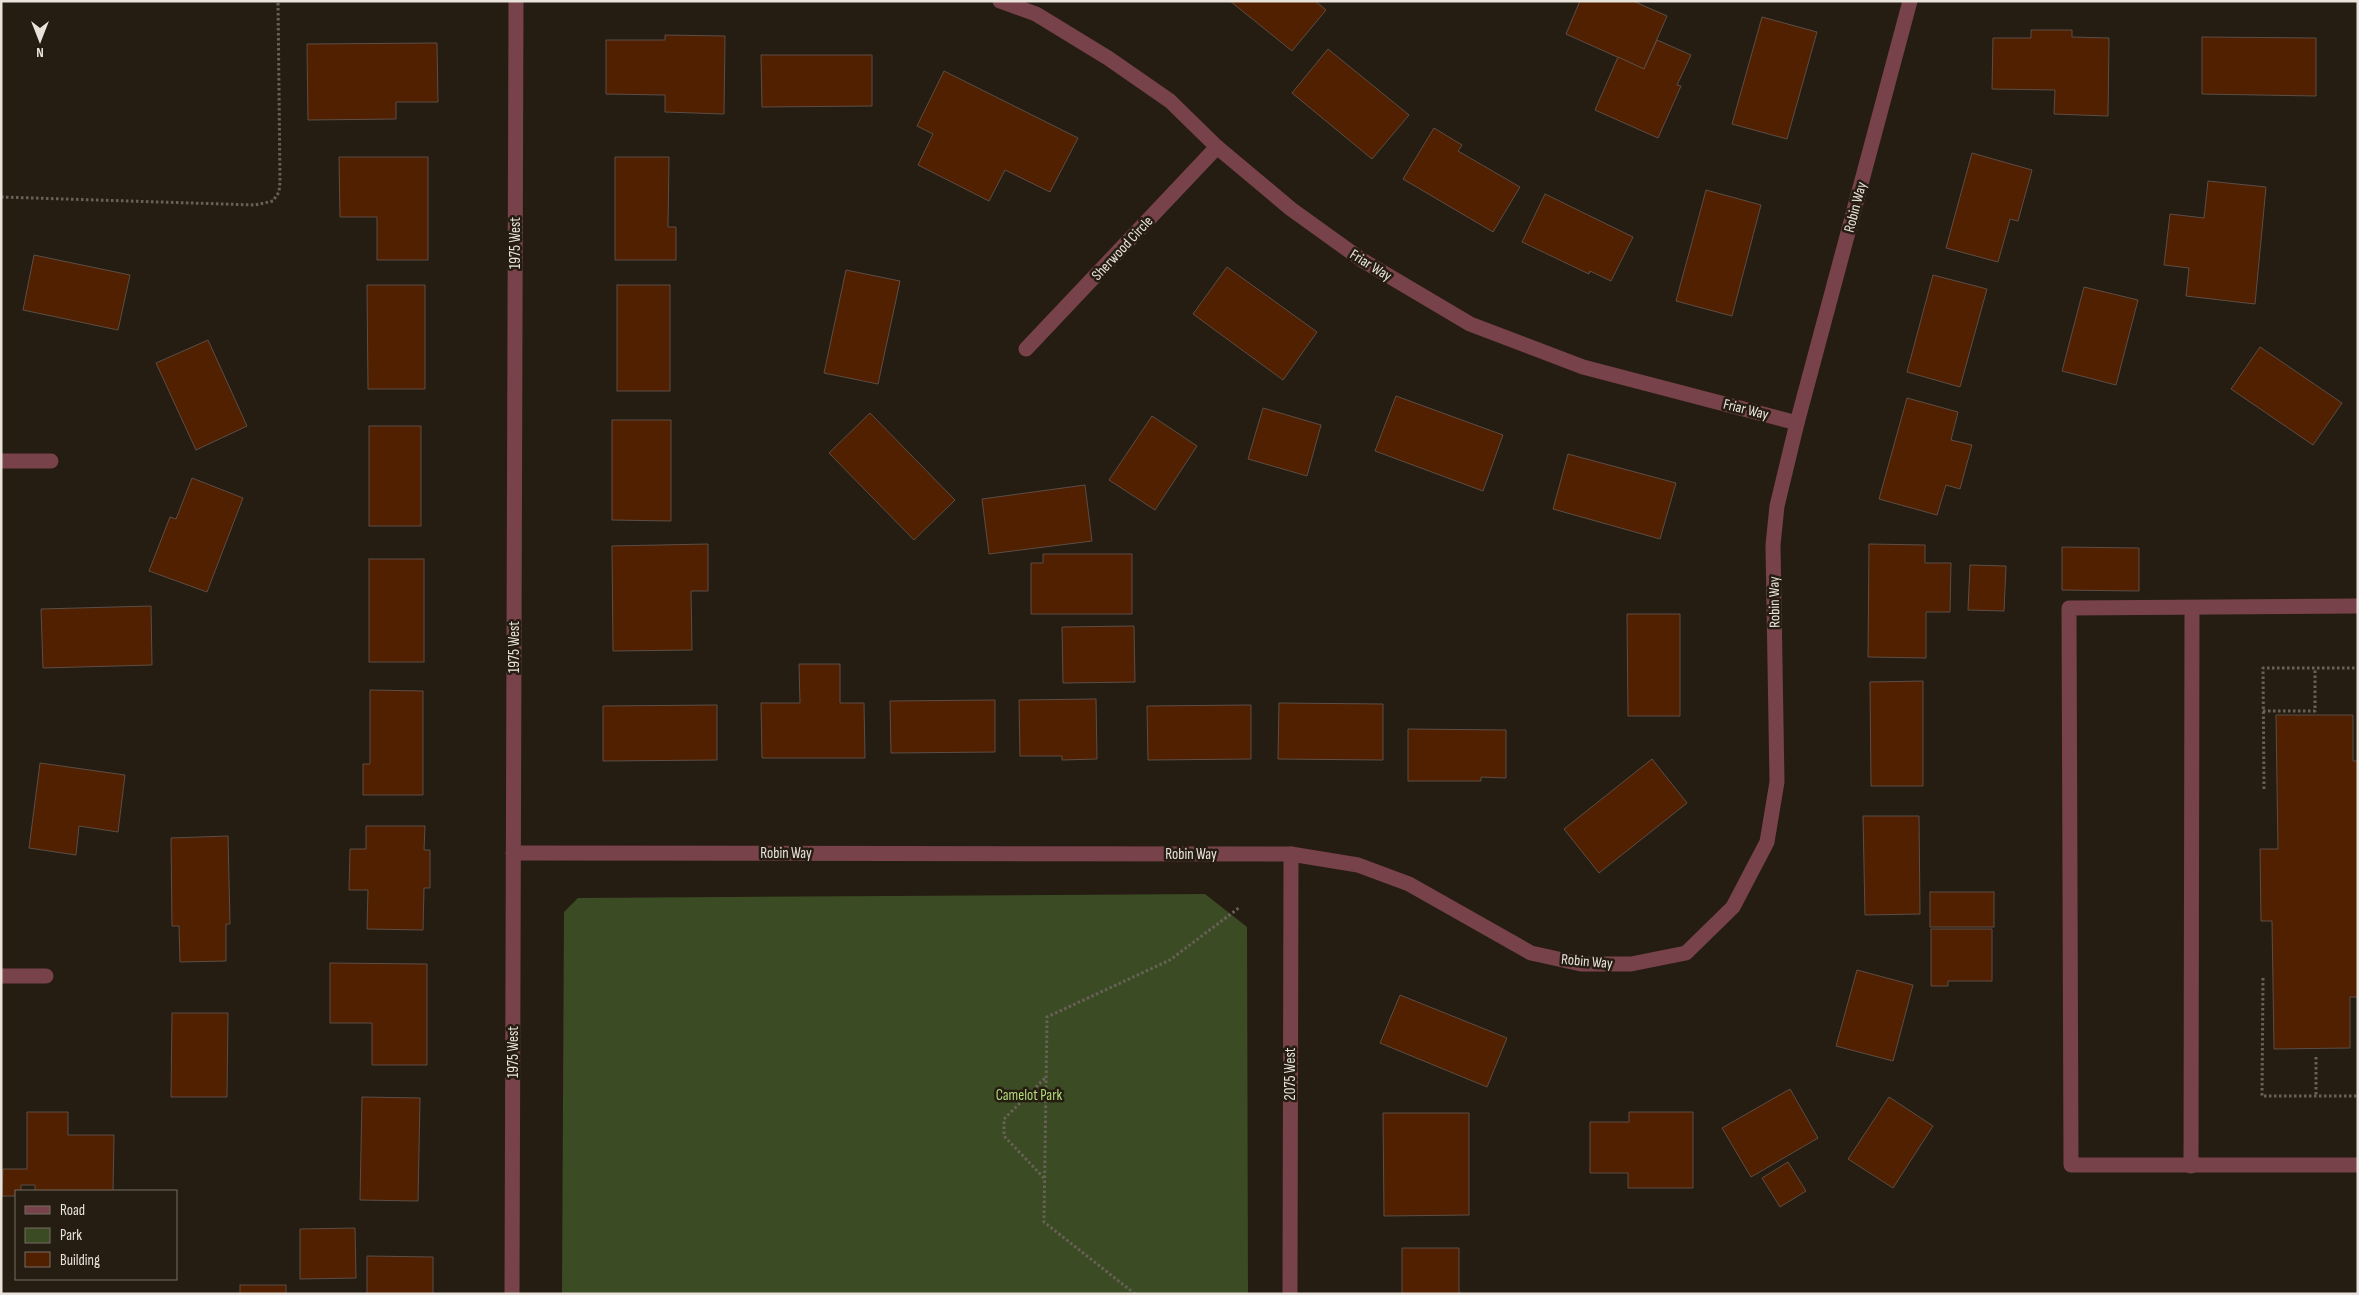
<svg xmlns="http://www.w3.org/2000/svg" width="2359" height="1295" viewBox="0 0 2359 1295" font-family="'Sofia Sans Condensed',sans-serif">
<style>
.green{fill:#3b4c24}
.building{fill:#502001;stroke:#5c4d45}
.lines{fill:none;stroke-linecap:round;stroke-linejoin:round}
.path{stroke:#696158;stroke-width:3;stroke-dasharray:2.5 2.5;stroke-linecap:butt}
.minor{stroke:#77424a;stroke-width:15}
.labels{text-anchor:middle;stroke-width:5;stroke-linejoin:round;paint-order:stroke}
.street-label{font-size:15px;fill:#e9e3dc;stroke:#261d12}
.park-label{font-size:15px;fill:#b2db7a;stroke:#261d12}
</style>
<rect width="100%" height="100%" fill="#261d12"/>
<path class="green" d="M 1205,894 L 1247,927 L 1248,1294 L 562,1294 L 564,912 L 578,898 Z"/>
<g class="building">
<path d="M 1230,1 L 1315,1 L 1326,10 L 1292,51 Z"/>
<path d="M 1580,1 L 1633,1 L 1667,16 L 1644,69 L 1566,34 Z"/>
<path d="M 1762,17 L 1817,32 L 1787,139 L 1732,124 Z"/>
<path d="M 2031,30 L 2072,30 L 2072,37 L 2109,38 L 2108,116 L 2054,114 L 2055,90 L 1992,89 L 1993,38 L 2031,38 Z"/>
<path d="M 665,35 L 725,36 L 724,114 L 665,112 L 665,95 L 606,94 L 606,40 L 665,40 Z"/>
<path d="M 2202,37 L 2316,38 L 2316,96 L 2202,94 Z"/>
<path d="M 1657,40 L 1691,55 L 1677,85 L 1681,86 L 1658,138 L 1595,110 L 1618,57 L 1644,69 Z"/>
<path d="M 437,43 L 438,102 L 396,102 L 396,119 L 308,120 L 307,44 Z"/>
<path d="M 1328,49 L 1409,115 L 1372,159 L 1292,93 Z"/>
<path d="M 761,55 L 872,55 L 872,106 L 762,107 Z"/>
<path d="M 944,71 L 1078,138 L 1050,192 L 1005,170 L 989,201 L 918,165 L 933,134 L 917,126 Z"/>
<path d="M 1434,128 L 1462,145 L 1458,151 L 1520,187 L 1493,232 L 1403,179 Z"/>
<path d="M 1972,153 L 2032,170 L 2018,221 L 2010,219 L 1998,262 L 1946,248 Z"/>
<path d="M 339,157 L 428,157 L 428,260 L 377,260 L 377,217 L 340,217 Z"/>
<path d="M 615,157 L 669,157 L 668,227 L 676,227 L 676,260 L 615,260 Z"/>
<path d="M 2208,181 L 2266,187 L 2255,304 L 2186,296 L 2189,268 L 2164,265 L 2170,214 L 2204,218 Z"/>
<path d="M 1706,190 L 1761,205 L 1732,316 L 1676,301 Z"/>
<path d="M 1545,194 L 1633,237 L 1611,281 L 1590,271 L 1589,274 L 1522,242 Z"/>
<path d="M 34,255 L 130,275 L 118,330 L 23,310 Z"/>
<path d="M 1227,267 L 1317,332 L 1283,380 L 1193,314 Z"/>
<path d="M 846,270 L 900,281 L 878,384 L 824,373 Z"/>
<path d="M 1933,275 L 1987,289 L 1960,387 L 1907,372 Z"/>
<path d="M 367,285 L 425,285 L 425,389 L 368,389 Z"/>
<rect x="617" y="285" width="53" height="106"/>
<path d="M 2084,287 L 2138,300 L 2116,385 L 2062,371 Z"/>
<path d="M 208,340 L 247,426 L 196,450 L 156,363 Z"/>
<path d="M 2260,347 L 2342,403 L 2313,445 L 2231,389 Z"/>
<path d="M 1396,396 L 1503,435 L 1483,491 L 1375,451 Z"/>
<path d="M 1907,398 L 1958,412 L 1951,440 L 1972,445 L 1960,489 L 1946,485 L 1937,515 L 1879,499 Z"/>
<path d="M 1263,408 L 1321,425 L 1307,476 L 1248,459 Z"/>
<path d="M 870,413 L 955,500 L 914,540 L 829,453 Z"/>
<path d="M 1152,416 L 1197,446 L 1155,510 L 1109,480 Z"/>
<path d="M 612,420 L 671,420 L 671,521 L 612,520 Z"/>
<rect x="369" y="426" width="52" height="100"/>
<path d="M 1568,454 L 1676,483 L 1660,539 L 1553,509 Z"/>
<path d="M 192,478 L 243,498 L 207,592 L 149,571 L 170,517 L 176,519 Z"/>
<path d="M 1085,485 L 1092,541 L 989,554 L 982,499 Z"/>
<path d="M 708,544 L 708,591 L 691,591 L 692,650 L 613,651 L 612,546 Z"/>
<path d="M 1869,544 L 1925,545 L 1925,563 L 1951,563 L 1950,612 L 1926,612 L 1926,658 L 1868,657 Z"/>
<path d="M 2062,547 L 2139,548 L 2139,591 L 2062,590 Z"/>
<path d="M 1043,554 L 1132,554 L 1132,614 L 1031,614 L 1031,563 L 1043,563 Z"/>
<rect x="369" y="559" width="55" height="103"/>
<path d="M 1970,565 L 2006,566 L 2004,611 L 1968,610 Z"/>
<path d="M 151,606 L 152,665 L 43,668 L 41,609 Z"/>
<path d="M 1627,614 L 1680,614 L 1680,716 L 1628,716 Z"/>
<path d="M 1134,626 L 1135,682 L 1063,683 L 1062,627 Z"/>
<path d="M 799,664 L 840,664 L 840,703 L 864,703 L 865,758 L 762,758 L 761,703 L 800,703 Z"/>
<path d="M 1923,681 L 1923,786 L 1871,786 L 1870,682 Z"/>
<path d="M 370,690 L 423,691 L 423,795 L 363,795 L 363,764 L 370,764 Z"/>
<path d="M 1096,699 L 1097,759 L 1062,760 L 1062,756 L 1020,756 L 1019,700 Z"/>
<path d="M 995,700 L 995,752 L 891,753 L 890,701 Z"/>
<path d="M 1279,703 L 1383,704 L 1383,760 L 1278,759 Z"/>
<path d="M 717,705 L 717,760 L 603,761 L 603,706 Z"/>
<path d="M 1251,705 L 1251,759 L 1148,760 L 1147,706 Z"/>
<path d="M 2276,715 L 2353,715 L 2353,761 L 2358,761 L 2358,997 L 2350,997 L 2350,1048 L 2274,1049 L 2272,921 L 2261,921 L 2260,849 L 2278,849 Z"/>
<path d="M 1408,729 L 1506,730 L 1506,778 L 1481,777 L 1481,781 L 1408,781 Z"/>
<path d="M 1652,759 L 1687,803 L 1599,873 L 1564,829 Z"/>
<path d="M 40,763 L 125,775 L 118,832 L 79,826 L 76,855 L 29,848 Z"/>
<path d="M 1863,816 L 1919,816 L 1920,914 L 1865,915 Z"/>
<path d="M 366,826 L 425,826 L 424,850 L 430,850 L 430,888 L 424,888 L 423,930 L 367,929 L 368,890 L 349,890 L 350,849 L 366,849 Z"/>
<path d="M 228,836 L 230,924 L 226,924 L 226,961 L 180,962 L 179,926 L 172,926 L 171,838 Z"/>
<rect x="1930" y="892" width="64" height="35"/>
<path d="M 1931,929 L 1992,929 L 1992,981 L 1948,981 L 1948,986 L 1931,986 Z"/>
<path d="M 330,963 L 427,964 L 427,1065 L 372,1065 L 372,1023 L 330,1023 Z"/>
<path d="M 1857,970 L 1913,985 L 1893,1061 L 1836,1046 Z"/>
<path d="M 1400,995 L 1507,1038 L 1487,1087 L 1380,1043 Z"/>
<path d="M 172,1013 L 228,1013 L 227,1097 L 171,1097 Z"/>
<path d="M 1790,1089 L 1818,1138 L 1751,1177 L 1722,1128 Z"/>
<path d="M 362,1097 L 420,1098 L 418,1201 L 360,1200 Z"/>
<path d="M 1889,1097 L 1933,1126 L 1893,1188 L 1848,1159 Z"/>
<path d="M 27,1112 L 68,1112 L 68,1135 L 114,1135 L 113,1191 L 35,1191 L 35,1185 L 21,1185 L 21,1191 L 16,1191 L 16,1196 L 2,1196 L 3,1169 L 27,1169 Z"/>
<path d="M 1629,1112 L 1693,1112 L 1693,1188 L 1628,1188 L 1628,1173 L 1590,1173 L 1590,1122 L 1629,1122 Z"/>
<path d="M 1383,1113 L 1469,1113 L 1469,1215 L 1384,1216 Z"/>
<path d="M 1788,1162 L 1806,1191 L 1780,1207 L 1762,1178 Z"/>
<path d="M 355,1228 L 356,1278 L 300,1279 L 300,1229 Z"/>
<path d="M 1402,1248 L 1459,1248 L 1459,1293 L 1465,1294 L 1402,1294 Z"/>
<path d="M 367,1256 L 433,1257 L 433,1294 L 367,1294 Z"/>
<rect x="240" y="1285" width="46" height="9"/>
</g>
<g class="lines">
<g class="path">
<path d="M 1,197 L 255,205 L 273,201 L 279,192 L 280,182 L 278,1"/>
<path d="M 2263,711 L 2315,711 L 2315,668"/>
<path d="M 2264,789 L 2263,668 L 2358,668"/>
<path d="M 2263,978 L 2262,1096 L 2358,1096"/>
<path d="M 2316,1057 L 2316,1096"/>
<path d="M 1044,1178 L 1004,1136 L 1004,1119 L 1046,1077"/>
<path d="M 1135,1294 L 1044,1222 L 1047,1017 L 1170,960 L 1240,907"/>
</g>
<g class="minor">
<path d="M 1000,1 L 1036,14 L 1108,58 L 1170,101 L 1217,147 L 1291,209 L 1362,260 L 1470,324 L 1583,367 L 1797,423"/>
<path d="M 1026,349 L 1217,147"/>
<path d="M 1,461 L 51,461"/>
<path d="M 2358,606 L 2069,608 L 2071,1165 L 2358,1165"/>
<path d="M 513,853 L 1291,854 L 1358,865 L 1409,884 L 1531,953 L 1581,964 L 1631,964 L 1686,953 L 1733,907 L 1767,842 L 1777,782 L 1773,545 L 1777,506 L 1797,423 L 1910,1"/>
<path d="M 1,976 L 46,976"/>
<path d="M 2191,1166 L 2192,608"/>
<path d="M 512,1294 L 516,1"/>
<path d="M 1290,1294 L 1291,854"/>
</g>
</g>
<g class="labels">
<g class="street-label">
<text transform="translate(1855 207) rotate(-75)" y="5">Robin Way</text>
<text transform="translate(515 243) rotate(-90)" y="5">1975 West</text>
<text transform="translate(1122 248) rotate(-47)" y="5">Sherwood Circle</text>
<text transform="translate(1371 265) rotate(32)" y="5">Friar Way</text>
<text transform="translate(1746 409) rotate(14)" y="5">Friar Way</text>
<text transform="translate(1774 602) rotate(-91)" y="5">Robin Way</text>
<text transform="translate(514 647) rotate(-90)" y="5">1975 West</text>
<text x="786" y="858">Robin Way</text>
<text x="1191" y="859">Robin Way</text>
<text transform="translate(1587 961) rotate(5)" y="5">Robin Way</text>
<text transform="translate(513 1052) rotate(-90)" y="5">1975 West</text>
<text transform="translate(1290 1074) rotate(-90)" y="5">2075 West</text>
</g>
<g class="park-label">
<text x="1029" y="1100">Camelot Park</text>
</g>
</g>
<rect width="2359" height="1295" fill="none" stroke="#e9e3dc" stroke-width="5"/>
<rect x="15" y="1190" width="162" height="90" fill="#261d12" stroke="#746c63"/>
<rect x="25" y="1206" width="25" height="8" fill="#77424a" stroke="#746c63"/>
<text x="60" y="1215" font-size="15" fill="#e9e3dc">Road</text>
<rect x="25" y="1228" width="25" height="15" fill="#3b4c24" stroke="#746c63"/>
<text x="60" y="1240" font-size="15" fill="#e9e3dc">Park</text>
<rect x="25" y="1252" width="25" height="15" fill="#502001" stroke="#746c63"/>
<text x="60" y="1265" font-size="15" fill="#e9e3dc">Building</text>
<g transform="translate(40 40) rotate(180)" stroke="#261d12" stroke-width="4" paint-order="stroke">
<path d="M0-4L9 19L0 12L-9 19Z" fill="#e9e3dc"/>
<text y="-8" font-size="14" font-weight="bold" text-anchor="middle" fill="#e9e3dc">N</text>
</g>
</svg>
